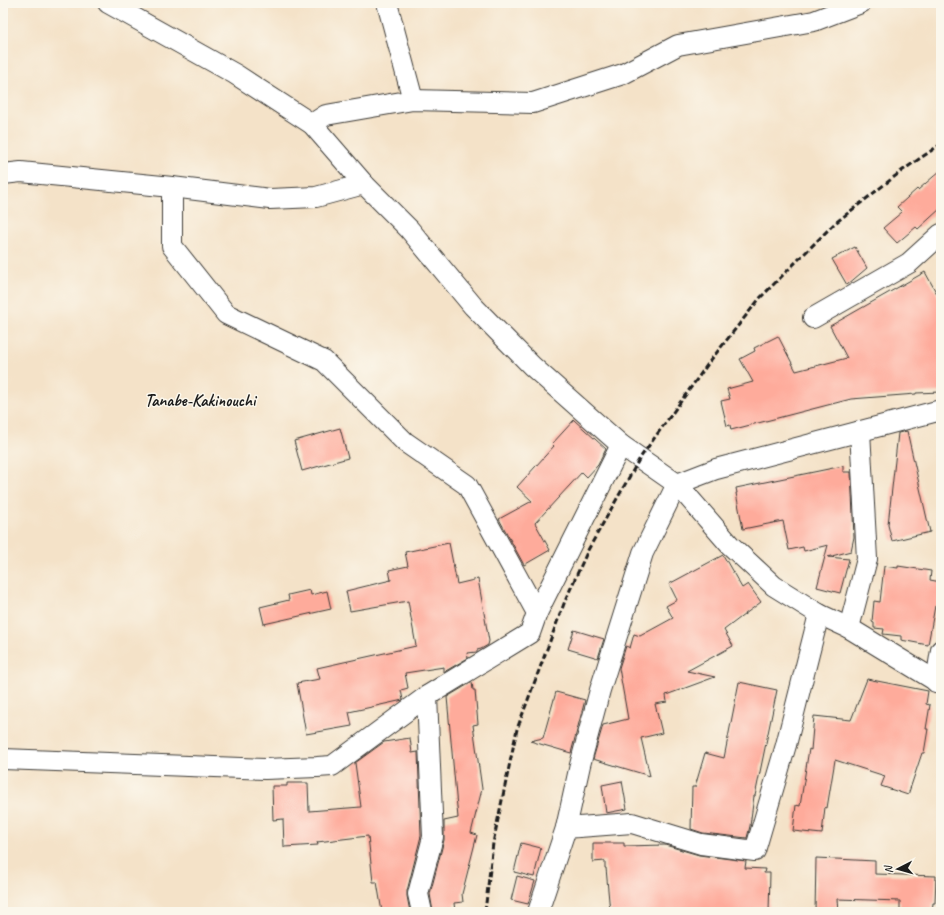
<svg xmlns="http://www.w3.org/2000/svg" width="944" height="915" viewBox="0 0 944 915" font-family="Caveat,sans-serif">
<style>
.building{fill:#feab9b}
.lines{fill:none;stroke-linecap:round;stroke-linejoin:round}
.minor-casing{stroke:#3c3a36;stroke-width:22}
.minor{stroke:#fff;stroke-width:20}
.rail{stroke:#1c1c1c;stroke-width:3;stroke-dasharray:6 3;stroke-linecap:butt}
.labels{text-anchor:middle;stroke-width:3;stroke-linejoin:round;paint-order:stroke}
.neighbourhood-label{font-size:17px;font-weight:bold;fill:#1c1c1c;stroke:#fbf7ec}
</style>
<rect width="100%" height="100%" fill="#fbf7ec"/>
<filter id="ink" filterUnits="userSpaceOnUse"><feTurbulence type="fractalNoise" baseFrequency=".025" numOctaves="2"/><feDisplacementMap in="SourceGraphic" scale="8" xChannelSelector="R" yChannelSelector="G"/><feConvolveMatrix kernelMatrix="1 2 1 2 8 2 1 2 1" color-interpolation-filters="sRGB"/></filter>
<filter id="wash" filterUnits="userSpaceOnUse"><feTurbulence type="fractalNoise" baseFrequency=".012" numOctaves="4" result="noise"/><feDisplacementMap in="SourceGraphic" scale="16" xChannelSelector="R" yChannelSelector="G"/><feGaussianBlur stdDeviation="0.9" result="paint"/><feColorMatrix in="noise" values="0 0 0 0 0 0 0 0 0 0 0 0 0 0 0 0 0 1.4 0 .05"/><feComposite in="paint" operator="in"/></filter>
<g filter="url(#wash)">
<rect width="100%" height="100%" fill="#f4e2c8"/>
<g id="blocks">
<g class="building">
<path d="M 941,170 L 941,208 L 918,229 L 916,227 L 897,243 L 883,228 L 902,212 L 897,207 L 917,189 L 918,190 Z"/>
<path d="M 855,247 L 867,268 L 847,285 L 832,259 Z"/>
<path d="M 925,272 L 941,301 L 941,392 L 916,393 L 916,394 L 851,399 L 731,430 L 730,425 L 727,426 L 721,401 L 730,399 L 727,389 L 753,382 L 740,359 L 755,351 L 754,348 L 778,336 L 796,371 L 847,358 L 830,326 Z"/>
<path d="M 574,420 L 606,449 L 598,465 L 587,477 L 582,472 L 535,523 L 550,550 L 524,565 L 499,519 L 532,501 L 517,487 L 554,446 L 552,444 Z"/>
<path d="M 340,428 L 348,458 L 302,471 L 294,441 Z"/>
<path d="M 907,431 L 930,532 L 892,541 L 888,525 L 898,433 Z"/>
<path d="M 843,466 L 843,472 L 851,472 L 854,537 L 851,551 L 828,557 L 849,559 L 840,593 L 817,587 L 828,545 L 804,551 L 803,547 L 789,550 L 783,521 L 743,529 L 736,493 L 737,493 L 736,488 Z"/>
<path d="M 449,543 L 457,584 L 478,579 L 489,641 L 488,645 L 481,649 L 477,650 L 477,652 L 467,653 L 468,658 L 444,672 L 444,667 L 405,673 L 408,688 L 401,690 L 403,700 L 349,712 L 352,726 L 306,734 L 297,683 L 320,679 L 317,668 L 416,646 L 408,601 L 350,611 L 346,591 L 391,580 L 389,570 L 408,566 L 405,552 Z"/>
<path d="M 723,555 L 742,588 L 748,584 L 761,602 L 724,630 L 733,646 L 687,671 L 715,677 L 666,695 L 667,702 L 655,704 L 662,733 L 641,738 L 650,776 L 593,759 L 603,725 L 628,719 L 619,668 L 626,646 L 630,648 L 634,634 L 640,636 L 673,618 L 666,606 L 677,600 L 669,584 Z"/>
<path d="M 884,566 L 898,568 L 898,566 L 931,571 L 930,580 L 941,582 L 938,607 L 935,606 L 928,645 L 901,640 L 901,636 L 883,634 L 884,629 L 874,628 L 874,623 L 872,622 L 874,601 L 880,602 Z"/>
<path d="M 310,590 L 311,595 L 327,591 L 331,609 L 264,624 L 260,607 L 289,600 L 288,595 Z"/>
<path d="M 574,630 L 604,639 L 598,658 L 568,649 Z"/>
<path d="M 867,679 L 928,691 L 926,704 L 930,705 L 926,729 L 928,729 L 924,753 L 922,753 L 908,795 L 881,786 L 885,776 L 835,760 L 827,808 L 825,807 L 822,834 L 793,831 L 796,805 L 800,806 L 809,749 L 811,750 L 814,716 L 851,720 Z"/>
<path d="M 472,682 L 473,690 L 475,690 L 478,724 L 473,725 L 482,789 L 471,833 L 477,835 L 462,894 L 463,902 L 454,903 L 455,912 L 433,912 L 430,894 L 444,840 L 444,821 L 458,818 L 447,697 Z"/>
<path d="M 739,682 L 777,690 L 755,796 L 754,796 L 750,826 L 747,838 L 703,833 L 691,829 L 692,787 L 695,787 L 705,753 L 724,758 Z"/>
<path d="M 556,692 L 585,700 L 571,753 L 530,741 L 543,738 Z"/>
<path d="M 410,738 L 412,753 L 418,752 L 421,836 L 407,891 L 407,896 L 410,912 L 382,912 L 377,882 L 373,882 L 368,836 L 317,842 L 318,845 L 284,847 L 283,819 L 273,820 L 272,786 L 287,786 L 287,783 L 308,783 L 309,811 L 361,807 L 355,763 L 384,742 Z"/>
<path d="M 622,781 L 627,809 L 606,813 L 602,785 Z"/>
<path d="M 521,843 L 541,848 L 534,877 L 514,872 Z"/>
<path d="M 593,843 L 624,843 L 624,846 L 665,845 L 699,855 L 746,861 L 745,868 L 765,869 L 764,873 L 770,873 L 769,912 L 610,912 L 606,868 L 605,868 L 605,861 L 593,862 Z"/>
<path d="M 816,858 L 875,861 L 875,874 L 936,876 L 935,903 L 933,903 L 932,912 L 900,912 L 900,901 L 837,899 L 838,912 L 815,912 Z"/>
<path d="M 517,876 L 535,881 L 528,904 L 511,900 Z"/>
</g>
</g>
</g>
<g filter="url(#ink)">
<use href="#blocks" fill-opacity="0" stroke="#3c3a36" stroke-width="1"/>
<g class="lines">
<g class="minor-casing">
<g id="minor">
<path d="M 108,3 L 235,74 L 312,124 L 364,184 L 409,229 L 473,306 L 532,366 L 621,445 L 677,484 L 730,545 L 774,586 L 819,614 L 849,628 L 941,684"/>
<path d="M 387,3 L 413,100"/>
<path d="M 312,124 L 326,115 L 413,100 L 533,103 L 623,74 L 678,45 L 814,21 L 861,3"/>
<path d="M 3,174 L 21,172 L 172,187 L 270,199 L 316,197 L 364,184"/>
<path d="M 172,187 L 172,246 L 226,314 L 324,361 L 405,442 L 467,485 L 537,613"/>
<path d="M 813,318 L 909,263 L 941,234"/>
<path d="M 849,628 L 867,559 L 860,431"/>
<path d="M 936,682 L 941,650"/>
<path d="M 3,759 L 265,769 L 317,767 L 332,766 L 427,696 L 530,633 L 537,613 L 621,445"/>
<path d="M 566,828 L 632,823 L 701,844 L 755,851 L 786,745 L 819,614"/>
<path d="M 422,912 L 418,894 L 433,837 L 427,696"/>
<path d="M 538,912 L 566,828 L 580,765 L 600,690 L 643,553 L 677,484 L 716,469 L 941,410"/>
</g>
</g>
<use href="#minor" class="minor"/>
<path class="rail" d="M 485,912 L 493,843 L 517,729 L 565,601 L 588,550 L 640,458 L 710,361 L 760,298 L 834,224 L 903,170 L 941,144"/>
</g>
</g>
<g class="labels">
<g class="neighbourhood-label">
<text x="200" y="406">Tanabe-Kakinouchi</text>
</g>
</g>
<rect width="944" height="915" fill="none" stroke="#fbf7ec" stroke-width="16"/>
<g transform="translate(898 869) rotate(264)" stroke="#fbf7ec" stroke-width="3" paint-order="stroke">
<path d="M0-3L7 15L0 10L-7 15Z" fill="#1c1c1c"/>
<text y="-6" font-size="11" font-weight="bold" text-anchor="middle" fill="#1c1c1c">N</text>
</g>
</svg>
